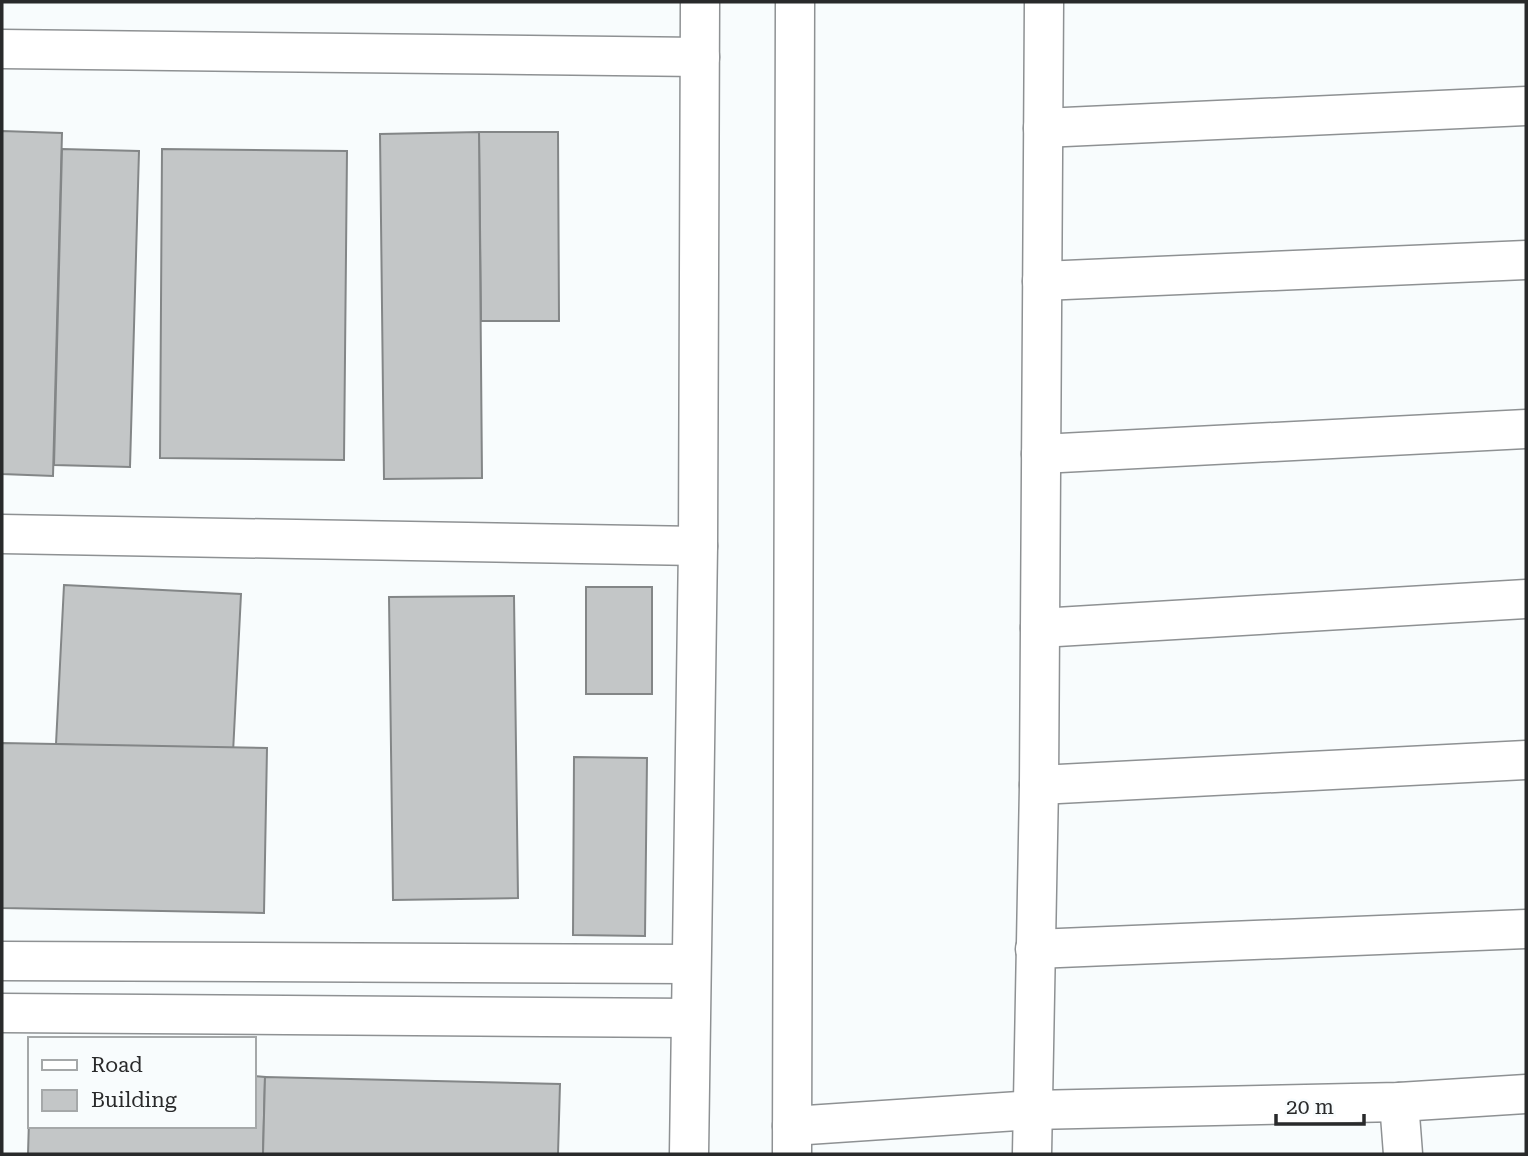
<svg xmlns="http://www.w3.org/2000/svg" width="1528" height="1156" viewBox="0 0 1528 1156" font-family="'Roboto Serif',serif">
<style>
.building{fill:#c3c6c7;stroke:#838687;stroke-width:2}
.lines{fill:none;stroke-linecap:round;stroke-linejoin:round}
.minor-casing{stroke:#8e9193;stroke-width:41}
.minor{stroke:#fff;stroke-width:38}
</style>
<rect width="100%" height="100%" fill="#f8fcfd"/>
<g class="building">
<path d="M 2,131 L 62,133 L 53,476 L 2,474 Z"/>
<path d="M 479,132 L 558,132 L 559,321 L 481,321 Z"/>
<path d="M 479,132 L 482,478 L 384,479 L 380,134 Z"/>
<path d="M 62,149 L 139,151 L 130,467 L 54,465 Z"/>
<path d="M 162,149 L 347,151 L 344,460 L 160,458 Z"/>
<path d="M 64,585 L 241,594 L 233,753 L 56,744 Z"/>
<rect x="586" y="587" width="66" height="107"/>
<path d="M 514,596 L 518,898 L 393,900 L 389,597 Z"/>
<path d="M 2,743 L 267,748 L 264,913 L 2,908 Z"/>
<path d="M 574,757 L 647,758 L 645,936 L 573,935 Z"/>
<path d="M 254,1076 L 265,1077 L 263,1154 L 28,1154 L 30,1084 L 30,1126 L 254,1126 Z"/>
<path d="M 265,1077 L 560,1084 L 558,1154 L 263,1154 Z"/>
</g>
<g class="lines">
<g class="minor-casing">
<g id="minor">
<path d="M 2,49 L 700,57"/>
<path d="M 1043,128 L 1526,106"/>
<path d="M 1042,281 L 1526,260"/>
<path d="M 1041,454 L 1526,429"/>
<path d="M 2,534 L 698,546"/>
<path d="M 1040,628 L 1526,599"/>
<path d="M 1039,785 L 1526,760"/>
<path d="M 1035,949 L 1526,929"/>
<path d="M 2,961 L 690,964"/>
<path d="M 2,1013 L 690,1018"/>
<path d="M 1399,1102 L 1403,1154"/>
<path d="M 792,1126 L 1032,1110 L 1399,1102 L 1526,1094"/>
<path d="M 689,1154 L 698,546 L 700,2"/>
<path d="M 792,1154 L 795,2"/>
<path d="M 1032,1154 L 1039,785 L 1044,2"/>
</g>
</g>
<use href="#minor" class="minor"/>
</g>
<rect width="1528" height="1156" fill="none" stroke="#292a2b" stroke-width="7"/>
<rect x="28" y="1037" width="228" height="91" fill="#f8fcfd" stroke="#a5a8a9" stroke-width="2"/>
<rect x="42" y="1060" width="35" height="10" fill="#ffffff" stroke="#a5a8a9" stroke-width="2"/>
<text x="91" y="1072" font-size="21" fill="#292a2b">Road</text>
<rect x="42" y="1090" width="35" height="21" fill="#c3c6c7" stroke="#a5a8a9" stroke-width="2"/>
<text x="91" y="1107" font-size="21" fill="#292a2b">Building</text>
<path d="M1276 1114v10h88v-10" fill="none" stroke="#292a2b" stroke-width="3.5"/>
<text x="1286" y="1114" font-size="21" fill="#292a2b" stroke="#f8fcfd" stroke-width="5" paint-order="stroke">20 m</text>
</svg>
